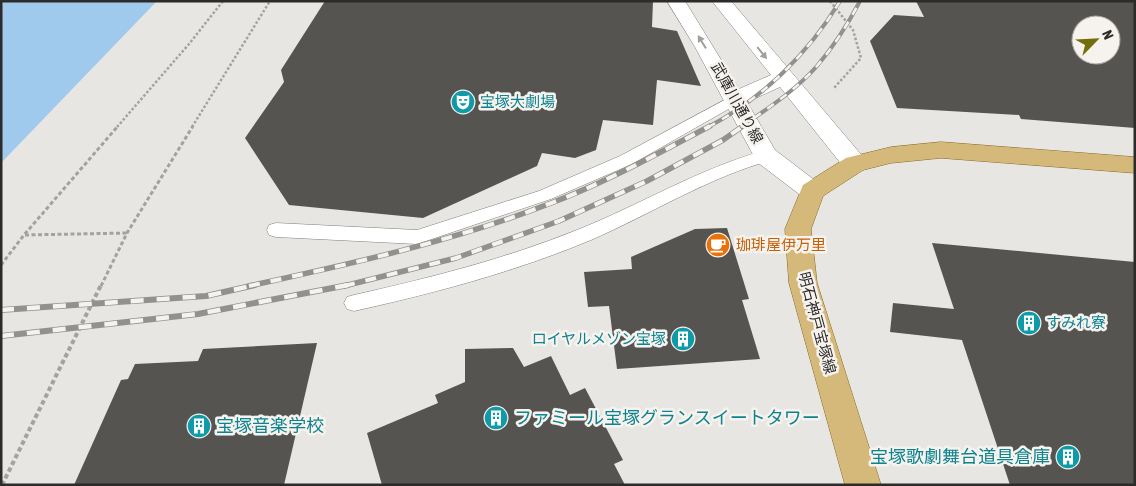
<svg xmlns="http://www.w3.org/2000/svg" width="1136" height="486" viewBox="0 0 1136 486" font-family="'Asap Condensed','Noto Sans JP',sans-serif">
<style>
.water{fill:#9fc9ed}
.building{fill:#565451;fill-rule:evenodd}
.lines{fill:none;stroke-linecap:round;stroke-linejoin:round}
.lane-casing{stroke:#817e7b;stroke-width:1}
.street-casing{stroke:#817e7b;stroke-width:1}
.primary-casing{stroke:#876924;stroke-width:1}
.path-far2{stroke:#a3a29f;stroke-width:2.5;stroke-dasharray:2.5 2;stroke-linecap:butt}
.path-far1{stroke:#a3a29f;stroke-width:3;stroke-dasharray:4 2.5;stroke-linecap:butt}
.path{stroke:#a3a29f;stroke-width:4;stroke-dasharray:4.5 3;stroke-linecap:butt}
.lane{fill:#fff;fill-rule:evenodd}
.street{fill:#fff;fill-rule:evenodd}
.primary{fill:#d4b97a;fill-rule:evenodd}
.rail-far2-casing{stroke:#92918e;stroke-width:4}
.rail-far1-casing{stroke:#92918e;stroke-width:5.5}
.rail-casing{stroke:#92918e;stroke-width:6}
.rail-far2{stroke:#f6f3ef;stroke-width:2.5;stroke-dasharray:8;stroke-linecap:butt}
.rail-far1{stroke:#f6f3ef;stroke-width:4;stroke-dasharray:11;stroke-linecap:butt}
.rail{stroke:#f6f3ef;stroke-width:4.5;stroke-dasharray:13;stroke-linecap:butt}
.oneway{fill:#a0a09f}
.labels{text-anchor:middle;stroke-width:5;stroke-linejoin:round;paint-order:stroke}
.culture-label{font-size:15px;fill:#0d838f;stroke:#f6f3ef;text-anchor:start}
.street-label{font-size:15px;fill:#2c2b2a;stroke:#f6f3ef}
.food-label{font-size:15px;fill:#c56008;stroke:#f6f3ef;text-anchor:start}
.near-culture-label{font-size:18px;fill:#0d838f;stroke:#f6f3ef;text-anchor:start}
</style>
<rect width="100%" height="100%" fill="#e8e6e2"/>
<path class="water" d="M 1,1 L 157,1 L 1,163 Z"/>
<g class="building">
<path d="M 325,1 L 653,1 L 652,27 L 677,31 L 701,86 L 657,80 L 653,125 L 603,120 L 596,150 L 575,158 L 542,153 L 537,166 L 423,218 L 289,205 L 245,138 L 284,82 L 281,70 Z"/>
<path d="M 916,1 L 1135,1 L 1135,128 L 1021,119 L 1019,115 L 897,108 L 870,41 L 894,15 L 924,17 ZM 1081,25 L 1111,25 L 1111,55 L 1081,55 Z"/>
<path d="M 727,228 L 749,299 L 742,300 L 760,359 L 617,369 L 609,306 L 588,307 L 584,272 L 632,269 L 631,257 L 695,229 Z"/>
<path d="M 932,243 L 1135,262 L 1135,485 L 1010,485 L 962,340 L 890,332 L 893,303 L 954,309 Z"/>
<path d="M 317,343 L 284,485 L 74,485 L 121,380 L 128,379 L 135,364 L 198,361 L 203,349 Z"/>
<path d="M 513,348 L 524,367 L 551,356 L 570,395 L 585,388 L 623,460 L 614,464 L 625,485 L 382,485 L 367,433 L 438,403 L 435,395 L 465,382 L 465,349 Z"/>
</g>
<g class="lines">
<g class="lane-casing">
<g id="lane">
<path d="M 734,95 L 739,97 L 742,100 L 739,103 L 632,164 L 551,199 L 417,244 L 276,237 L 269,235 L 267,230 L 269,225 L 276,223 L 417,230 L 539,191 L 620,156 Z"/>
<path d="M 766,150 L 772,152 L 774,156 L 772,160 C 709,177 651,214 591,240 C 514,272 435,293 354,311 L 347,309 L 344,303 L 347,297 L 354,295 C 430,278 505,259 577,230 C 640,205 700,168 766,150 Z"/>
</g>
</g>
<g class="street-casing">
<path id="street" d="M 667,1 L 685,1 L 739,89 L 771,75 L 712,1 L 731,1 L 864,158 L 867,164 L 864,170 L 855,172 L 846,170 L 780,87 L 747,102 L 775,150 L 821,185 L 825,191 L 821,197 L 812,200 L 803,197 L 757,162 L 695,47 Z"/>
</g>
<g class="primary-casing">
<path id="primary" d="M 941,142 L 1135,157 L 1135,173 L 941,158 L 891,163 L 863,170 L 823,196 L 811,229 L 817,283 L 881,485 L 845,485 L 789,283 L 785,229 L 803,185 L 846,158 L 891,147 Z"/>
</g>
<g class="path-far2">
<path d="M 830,1 L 853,30 L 861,58 L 834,88"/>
<path d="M 117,127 L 189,44 L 223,1"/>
<path d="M 192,127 L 270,1"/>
</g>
<g class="path-far1">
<path d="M 25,235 L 127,233"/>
<path d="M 1,265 L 24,235 L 118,126"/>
<path d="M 101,286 L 127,233 L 193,126"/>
</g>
<path class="path" d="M 2,485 L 101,285"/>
<use href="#lane" class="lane"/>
<use href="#street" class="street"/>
<use href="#primary" class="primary"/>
<g class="rail-far2-casing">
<g id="rail-far2">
<path d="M 708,127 C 762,99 809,53 840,1"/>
<path d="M 741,127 C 767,109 796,90 817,66 C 834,46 848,24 860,1"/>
</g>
</g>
<g class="rail-far1-casing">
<g id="rail-far1">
<path d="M 249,286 C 350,264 450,242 546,205 C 603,184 657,154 710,126"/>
<path d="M 344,286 L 456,258 L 559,221 L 647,181 L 723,140 L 743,126"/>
</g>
</g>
<g class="rail-casing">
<g id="rail">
<path d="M 1,310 L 206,296 L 255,285"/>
<path d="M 1,336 L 198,314 L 348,285"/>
</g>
</g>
<use href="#rail-far2" class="rail-far2"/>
<use href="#rail-far1" class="rail-far1"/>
<use href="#rail" class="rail"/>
</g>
<defs><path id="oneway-solid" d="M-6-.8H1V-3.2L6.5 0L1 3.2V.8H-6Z" transform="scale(1.25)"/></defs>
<g class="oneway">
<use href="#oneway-solid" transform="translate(702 42) rotate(-122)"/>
<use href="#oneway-solid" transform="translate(762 53) rotate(51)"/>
</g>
<defs>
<g id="theatre-disc" transform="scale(1.25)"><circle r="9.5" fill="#0f9aa8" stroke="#f6f3ef"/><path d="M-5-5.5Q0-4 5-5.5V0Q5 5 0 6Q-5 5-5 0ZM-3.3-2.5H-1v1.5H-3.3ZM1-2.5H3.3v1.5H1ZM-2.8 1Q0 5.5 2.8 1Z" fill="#fff"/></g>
<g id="cafe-disc" transform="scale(1.25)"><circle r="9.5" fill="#e8710a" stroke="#f6f3ef"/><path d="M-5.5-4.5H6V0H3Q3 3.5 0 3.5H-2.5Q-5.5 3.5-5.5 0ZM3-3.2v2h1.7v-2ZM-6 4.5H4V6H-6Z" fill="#fff"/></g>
<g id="building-disc" transform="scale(1.25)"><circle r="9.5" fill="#0f9aa8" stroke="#f6f3ef"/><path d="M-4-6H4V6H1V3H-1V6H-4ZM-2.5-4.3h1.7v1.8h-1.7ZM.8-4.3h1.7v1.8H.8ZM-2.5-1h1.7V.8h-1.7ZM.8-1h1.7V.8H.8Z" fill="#fff"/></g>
</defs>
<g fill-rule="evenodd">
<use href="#theatre-disc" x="463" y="102"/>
<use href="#cafe-disc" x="718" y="245"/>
<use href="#building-disc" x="1029" y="323"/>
<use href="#building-disc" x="683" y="339"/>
<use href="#building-disc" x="496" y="418"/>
<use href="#building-disc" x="199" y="426"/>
<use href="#building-disc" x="1068" y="457"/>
</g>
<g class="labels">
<g class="culture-label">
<text x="480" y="107">宝塚大劇場</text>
<text x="1046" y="328">すみれ寮</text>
<text x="666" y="344" text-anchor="end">ロイヤルメゾン宝塚</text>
</g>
<g class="street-label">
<text transform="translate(737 103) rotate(61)" y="5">武庫川通り線</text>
<text transform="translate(817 323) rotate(75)" y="5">明石神戸宝塚線</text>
</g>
<g class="food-label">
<text x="736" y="250">珈琲屋伊万里</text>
</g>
<g class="near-culture-label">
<text x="514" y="424">ファミール宝塚グランスイートタワー</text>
<text x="216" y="432">宝塚音楽学校</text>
<text x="1050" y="463" text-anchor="end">宝塚歌劇舞台道具倉庫</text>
</g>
</g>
<rect width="1136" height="486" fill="none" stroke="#2c2b2a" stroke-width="5"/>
<g transform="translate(1096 40) rotate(66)"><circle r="24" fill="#f6f3ef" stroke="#a5a3a0"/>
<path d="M0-4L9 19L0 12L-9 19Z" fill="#736d0c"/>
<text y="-8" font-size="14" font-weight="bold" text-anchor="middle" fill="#2c2b2a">N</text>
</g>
</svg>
